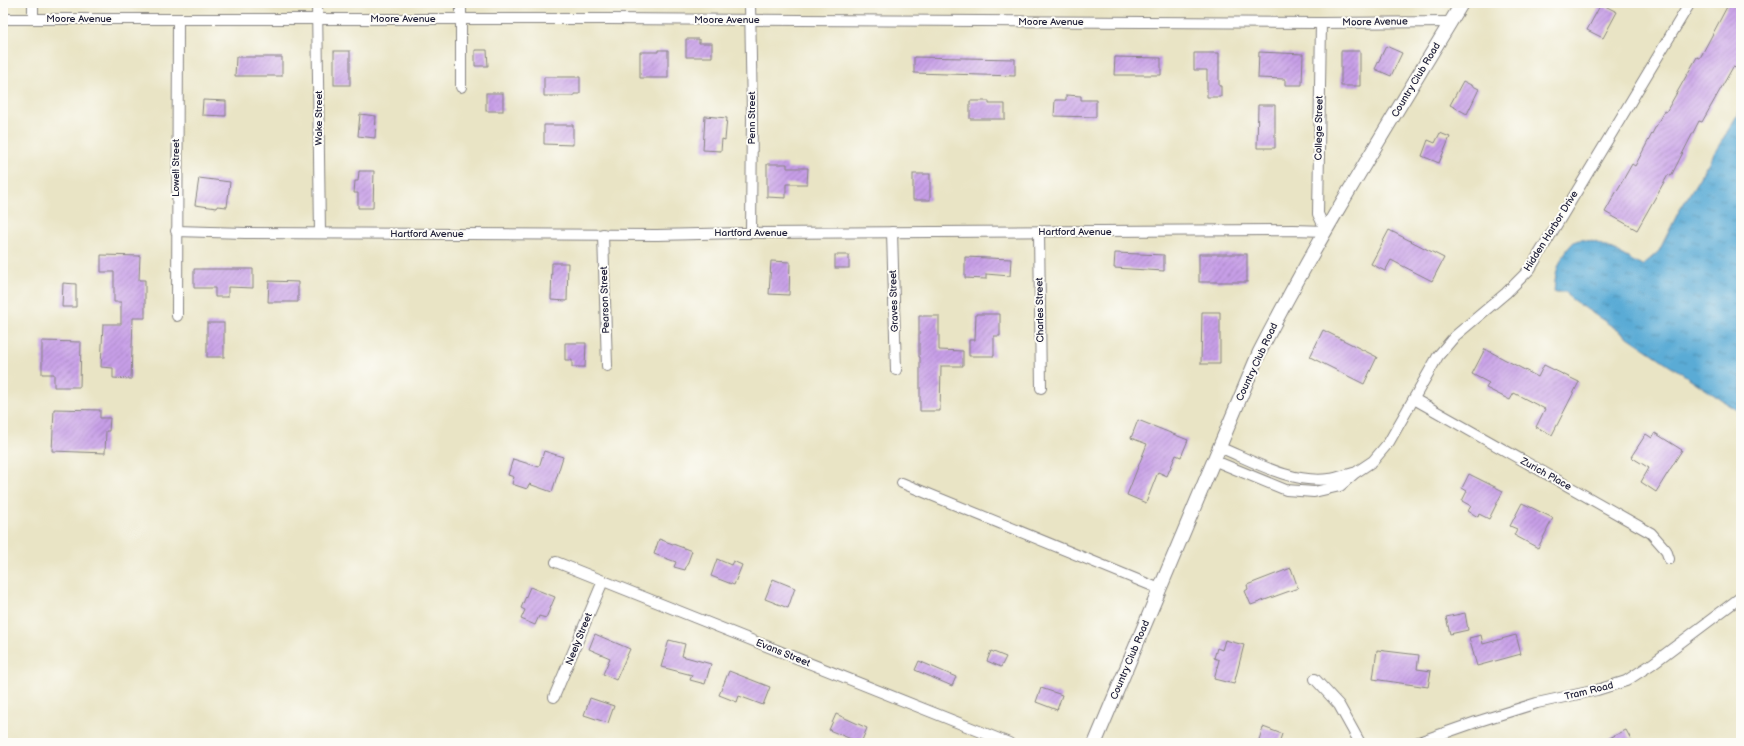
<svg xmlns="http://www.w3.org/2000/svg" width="1744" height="746" viewBox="0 0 1744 746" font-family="'Balsamiq Sans',sans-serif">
	<defs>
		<pattern id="water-ripples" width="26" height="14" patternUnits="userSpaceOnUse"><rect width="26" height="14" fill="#5aabd5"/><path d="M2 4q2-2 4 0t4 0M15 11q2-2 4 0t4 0" fill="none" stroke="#4a8bae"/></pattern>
		<pattern id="building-hatch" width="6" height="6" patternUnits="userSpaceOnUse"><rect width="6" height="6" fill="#c79fe7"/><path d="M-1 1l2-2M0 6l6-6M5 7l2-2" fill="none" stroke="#a181bc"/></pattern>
	</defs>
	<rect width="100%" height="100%" fill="#fdfcf7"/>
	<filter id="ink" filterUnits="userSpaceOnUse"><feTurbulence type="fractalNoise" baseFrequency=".025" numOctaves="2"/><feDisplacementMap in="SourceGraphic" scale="8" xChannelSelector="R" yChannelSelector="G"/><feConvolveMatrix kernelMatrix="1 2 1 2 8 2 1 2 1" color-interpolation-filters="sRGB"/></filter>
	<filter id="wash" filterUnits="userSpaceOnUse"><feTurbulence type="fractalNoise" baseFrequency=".012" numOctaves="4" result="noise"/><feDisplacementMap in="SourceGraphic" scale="16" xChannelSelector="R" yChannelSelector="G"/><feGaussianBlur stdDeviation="0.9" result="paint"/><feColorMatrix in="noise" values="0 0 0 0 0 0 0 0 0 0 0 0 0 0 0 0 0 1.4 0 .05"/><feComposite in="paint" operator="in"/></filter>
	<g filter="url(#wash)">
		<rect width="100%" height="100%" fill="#e9e4c5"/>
		<path fill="url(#water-ripples)" stroke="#3e6688" d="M1741,109V308L1737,314L1739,334L1741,335V413L1570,298L1566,292H1554C1555,283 1555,273 1559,265C1561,258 1569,246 1574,242C1589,232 1628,259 1642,266L1659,251L1678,213Z"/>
		<g id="blocks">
			<g fill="url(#building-hatch)">
				<path d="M1729,3L1741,9V58L1736,68L1733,67L1702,122L1699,121L1671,176L1668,175L1637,230L1605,212L1632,164L1635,166L1664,111L1666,112L1697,57L1700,58Z"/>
				<path d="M1601,4L1617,12L1603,38L1587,30Z"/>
				<path d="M686,39H699V43H712V57H686Z"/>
				<path d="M1386,46L1402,53L1391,76L1375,69Z"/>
				<path d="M475,50H487L488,66H475Z"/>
				<path d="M658,50H668V78H640V52H658Z"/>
				<rect x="334" y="51" width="16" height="34"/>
				<rect x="1341" y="51" width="19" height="35"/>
				<path d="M1259,52L1303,54L1302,85H1285V79L1258,78Z"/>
				<path d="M1194,53H1219V86H1221V97H1207V70H1194Z"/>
				<path d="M236,57H282V76H235Z"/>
				<path d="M914,57L1015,59V76L914,73Z"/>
				<path d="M1115,57L1161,58V75H1114Z"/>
				<path d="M544,77H580V94H574V96H544Z"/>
				<path d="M1463,81L1479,89L1467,114L1450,105Z"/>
				<rect x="486" y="93" width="17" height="18"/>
				<path d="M1066,95L1081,96V100H1096V117L1054,116L1055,100H1066Z"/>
				<path d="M203,100L226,101V116L202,115Z"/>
				<path d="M970,101H989V104H1005V119H970Z"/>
				<path d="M1258,105H1275V148H1257Z"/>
				<path d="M360,114L376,116L375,138L358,136Z"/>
				<path d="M705,116L727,118L725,140L722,139L721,151L703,150Z"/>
				<path d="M544,125H573V145L544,144Z"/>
				<path d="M1440,133L1450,137L1439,163L1422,156L1428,140L1435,143Z"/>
				<path d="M767,164H787V168H808L807,184H786V198L767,197Z"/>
				<path d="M359,171H374L373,208H358V193H354L355,181H358Z"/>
				<rect x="913" y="174" width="17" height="26"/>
				<path d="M199,178L230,182L227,207L217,206V208L195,205Z"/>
				<path d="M1389,230L1444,258L1432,281L1391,260L1385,271L1371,264Z"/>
				<path d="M1115,253L1164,255V271L1114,268Z"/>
				<rect x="1199" y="254" width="48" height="28"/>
				<path d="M101,255L140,256L139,280H145V318H133L131,379L113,378V368L101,367L103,324H121V302H114V272H101Z"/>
				<rect x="835" y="255" width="14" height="13"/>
				<path d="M965,257L1011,259L1010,276L986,274V279L965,278Z"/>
				<path d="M771,261L790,262L789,295L769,294Z"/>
				<path d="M552,263H568L567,301L551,300Z"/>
				<path d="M194,269H253V288L228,287V297H215V288H194Z"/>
				<path d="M269,281L298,282V302H268Z"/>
				<path d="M63,283L76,284V307H62Z"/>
				<path d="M1202,312H1220V364H1201Z"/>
				<path d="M976,314H1000V336H994V356H969V340H975Z"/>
				<path d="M919,316H939V350L963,351V366H941L940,411H920V357H919Z"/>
				<rect x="207" y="323" width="17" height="34"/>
				<path d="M1323,330L1377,357L1364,384L1310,357Z"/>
				<path d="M42,341L81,342L80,387H54V374H42Z"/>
				<path d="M565,343H586L585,367H572V360H565Z"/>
				<path d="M1485,349L1538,377L1544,365L1579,382L1552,435L1536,427L1545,409L1514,393L1510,400L1486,388L1489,383L1472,374Z"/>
				<path d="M54,409L100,410V418H110L109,431H106L105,453L52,451Z"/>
				<path d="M1138,420L1188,440L1181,457L1176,455L1167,476L1158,472L1146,503L1127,495L1147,444L1131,438Z"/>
				<path d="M1655,433L1682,450L1656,492L1641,482L1649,468L1631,457L1646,434L1652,438Z"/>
				<path d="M544,451L563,457L552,492L529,484L527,489L512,484L514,477L508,475L513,459L539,467Z"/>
				<path d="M1469,474L1503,491L1489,519L1479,514L1478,517L1468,511L1471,506L1462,501L1467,491L1462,488Z"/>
				<path d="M1522,503L1553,518L1538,548L1514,535L1517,529L1510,526Z"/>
				<path d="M659,539L692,551L685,570L674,567L676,562L654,554Z"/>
				<path d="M717,559L731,565L733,561L742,565L734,585L711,576Z"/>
				<path d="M1291,568L1298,588L1251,605L1245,591L1248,589L1247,585Z"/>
				<path d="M773,579L795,588L788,608L765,599Z"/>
				<path d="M530,587L555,597L546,618L539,616L535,625L521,619L525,610L521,608Z"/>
				<path d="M1465,613L1468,630L1450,634L1446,617Z"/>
				<path d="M595,634L630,649L616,680L603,674L610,658L589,649Z"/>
				<path d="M1481,635L1483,644L1516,635L1521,654L1477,666L1469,638Z"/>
				<path d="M669,640L685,644L682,656L711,664L705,684L690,680L692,675L661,667Z"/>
				<path d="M1225,640L1244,645L1234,684L1214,679L1219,660L1214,658L1217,648L1222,650Z"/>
				<path d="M1377,650L1419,655L1417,669L1431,671L1428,687L1373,679Z"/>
				<path d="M991,651L1006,657L1001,667L987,661Z"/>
				<path d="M919,661L956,677L952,686L915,670Z"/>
				<path d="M729,671L770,687L763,705L739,696L737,702L719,695Z"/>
				<path d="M1041,688L1062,695L1057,710L1036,702Z"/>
				<path d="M590,698L614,706L608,723L584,715Z"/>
				<path d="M836,714L867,728L861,743L829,730Z"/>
				<path d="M1263,727L1282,734L1279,743H1258Z"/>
				<path d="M1626,730L1633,743H1599Z"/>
			</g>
		</g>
	</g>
	<g filter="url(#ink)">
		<use href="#blocks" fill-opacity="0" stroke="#868380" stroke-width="1"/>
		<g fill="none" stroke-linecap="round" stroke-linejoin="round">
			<defs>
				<g id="minor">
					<path d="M317,3L320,233"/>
					<path d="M750,3L752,115L751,233"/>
					<path d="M3,19H608L1321,23L1451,22"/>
					<path d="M33,19V3"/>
					<path d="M461,87V3"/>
					<path d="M176,231L245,233L657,235L742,233L1293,230L1326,231L1318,214L1321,23"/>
					<path d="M892,232L896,370"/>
					<path d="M1039,232L1041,388"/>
					<path d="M603,234L607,366"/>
					<path d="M177,316L178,20"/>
					<path d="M1414,399L1651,533L1666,550L1669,559"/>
					<path d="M1219,447C1253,461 1291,484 1329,479C1337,478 1345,475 1353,473"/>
					<path d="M1213,460L1286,490L1314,492L1340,486L1355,473L1373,461L1389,442L1438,356L1455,336L1506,293L1530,269L1690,3"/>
					<path d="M902,483L1160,589"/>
					<path d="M556,562L1009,743"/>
					<path d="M1315,679L1339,705L1360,743"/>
					<path d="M554,697L603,581"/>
					<path d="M1416,743L1476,722L1537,703L1597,690L1626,681L1652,664L1741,597"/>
				</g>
				<path id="tertiary" d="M1095,743L1259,353C1320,233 1393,118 1462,3"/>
			</defs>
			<use href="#minor" stroke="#868380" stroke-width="12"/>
			<use href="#tertiary" stroke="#868380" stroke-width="15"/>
			<use href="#minor" stroke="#fff" stroke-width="10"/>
			<use href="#tertiary" stroke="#fff" stroke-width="13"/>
		</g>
	</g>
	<g text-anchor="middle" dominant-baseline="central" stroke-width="4" stroke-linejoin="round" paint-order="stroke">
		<g font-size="10" fill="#22223b" stroke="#fdfcf7">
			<text x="79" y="19">Moore Avenue</text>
			<text x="403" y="19">Moore Avenue</text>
			<text x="727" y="20">Moore Avenue</text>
			<text x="1051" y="22">Moore Avenue</text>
			<text transform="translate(1375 22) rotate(-1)">Moore Avenue</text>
			<text transform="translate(1416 80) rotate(-59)">Country Club Road</text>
			<text transform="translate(319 118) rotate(-90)">Wake Street</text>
			<text transform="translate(752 118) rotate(-90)">Penn Street</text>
			<text transform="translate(1319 128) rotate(-89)">College Street</text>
			<text transform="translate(176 168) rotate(-90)">Lowell Street</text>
			<text transform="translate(1551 231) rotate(-58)">Hidden Harbor Drive</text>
			<text x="1075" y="232">Hartford Avenue</text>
			<text x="751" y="233">Hartford Avenue</text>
			<text x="427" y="234">Hartford Avenue</text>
			<text transform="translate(605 300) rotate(-92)">Pearson Street</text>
			<text transform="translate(894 301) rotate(-92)">Graves Street</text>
			<text transform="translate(1040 310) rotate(-91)">Charles Street</text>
			<text transform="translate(1257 362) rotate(-65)">Country Club Road</text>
			<text transform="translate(1546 474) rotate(29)">Zurich Place</text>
			<text transform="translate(579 639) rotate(-68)">Neely Street</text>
			<text transform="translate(783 653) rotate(22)">Evans Street</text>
			<text transform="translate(1130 660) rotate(-67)">Country Club Road</text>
			<text transform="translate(1589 691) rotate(-14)">Tram Road</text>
		</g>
	</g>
	<rect width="1744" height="746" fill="none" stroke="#fdfcf7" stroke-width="16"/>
</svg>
